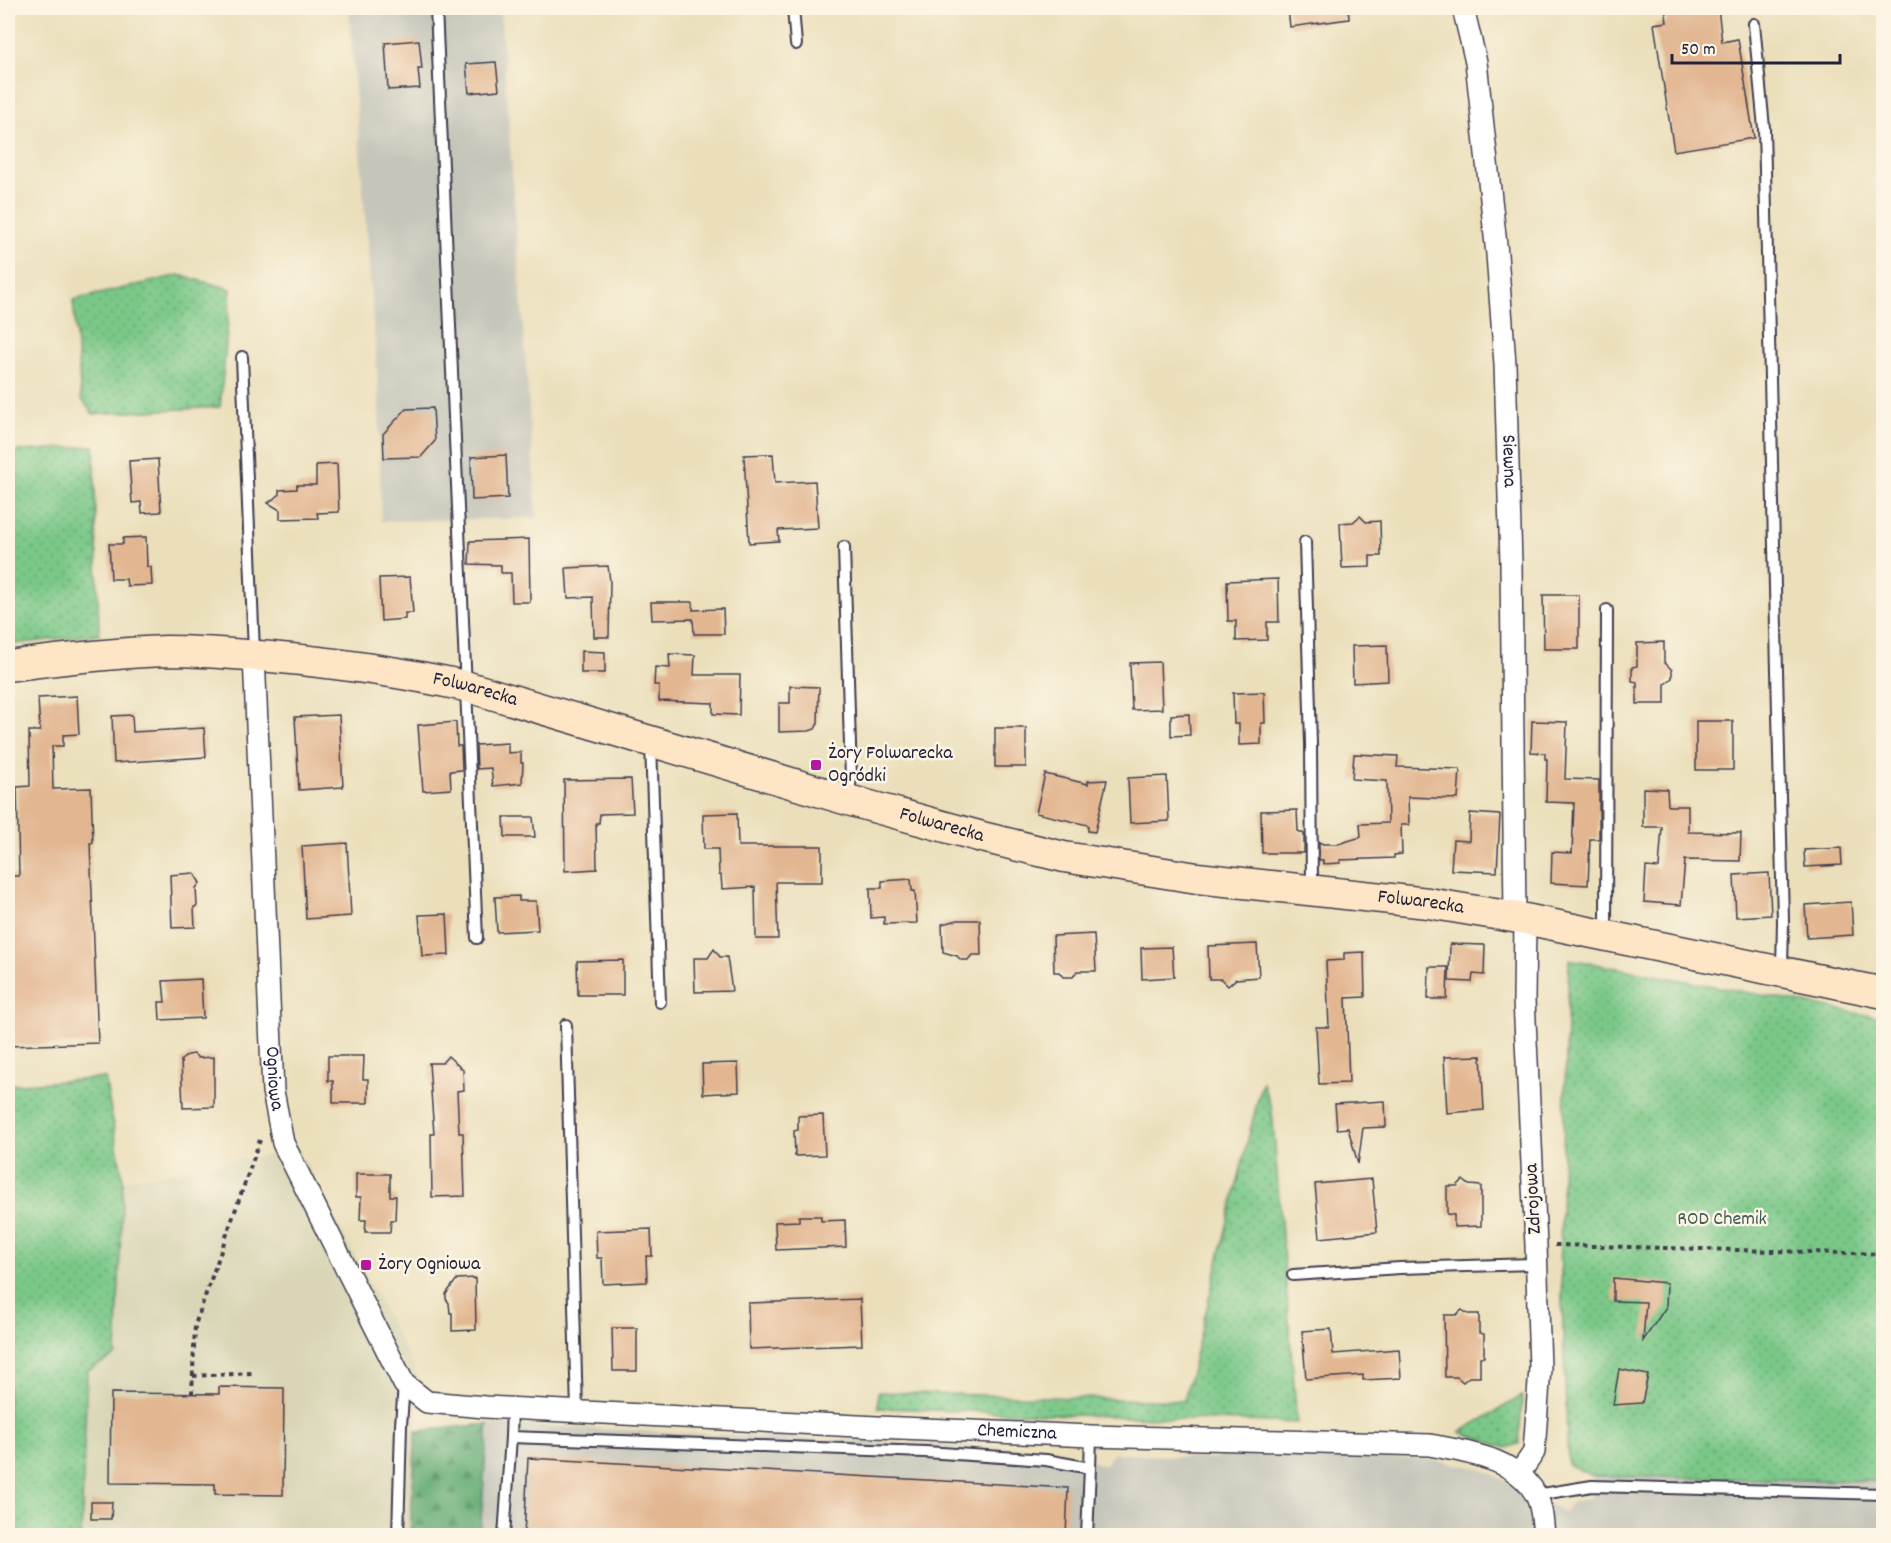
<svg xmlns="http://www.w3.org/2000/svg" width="1891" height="1543" viewBox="0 0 1891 1543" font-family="Dekko,sans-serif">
	<defs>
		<pattern id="grass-dots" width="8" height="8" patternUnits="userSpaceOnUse" patternTransform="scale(1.5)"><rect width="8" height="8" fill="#7ac888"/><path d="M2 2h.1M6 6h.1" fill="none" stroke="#64a270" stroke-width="1.8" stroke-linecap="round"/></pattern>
		<pattern id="forest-firs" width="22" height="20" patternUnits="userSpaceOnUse" patternTransform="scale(1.5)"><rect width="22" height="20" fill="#63ac74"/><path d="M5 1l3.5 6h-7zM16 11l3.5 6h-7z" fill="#518c60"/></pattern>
	</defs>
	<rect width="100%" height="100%" fill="#fcf5e5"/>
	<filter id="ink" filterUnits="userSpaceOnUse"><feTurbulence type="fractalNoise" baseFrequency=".0167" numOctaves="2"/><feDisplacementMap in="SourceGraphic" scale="12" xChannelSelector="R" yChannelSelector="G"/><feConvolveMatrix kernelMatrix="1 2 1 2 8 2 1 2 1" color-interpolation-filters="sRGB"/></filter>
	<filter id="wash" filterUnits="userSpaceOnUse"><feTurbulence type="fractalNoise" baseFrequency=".008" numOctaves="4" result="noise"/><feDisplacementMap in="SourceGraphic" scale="24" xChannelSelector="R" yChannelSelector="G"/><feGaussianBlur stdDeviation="1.35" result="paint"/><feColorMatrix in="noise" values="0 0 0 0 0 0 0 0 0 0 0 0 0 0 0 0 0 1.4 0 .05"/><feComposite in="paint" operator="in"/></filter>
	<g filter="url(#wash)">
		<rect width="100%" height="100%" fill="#ebdfbb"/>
		<path fill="#d9d5b6" d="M293,1151L305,1161L419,1377L410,1535L81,1536L87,1370L116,1354L123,1180Z"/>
		<g fill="#c5c5b9">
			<path d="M349,8H500L537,518L381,521L379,397Z"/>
			<path d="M488,1424L1060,1450L1104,1466L1114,1453L1218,1459V1454L1423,1459L1480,1468L1565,1512L1571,1503L1592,1497V1476L1884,1481L1883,1536H480Z"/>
		</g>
		<g fill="url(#grass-dots)" stroke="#4e7562" stroke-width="1.5">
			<path d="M179,275L231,289L220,407L93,414L81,398L73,300Z"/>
			<path d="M94,446L99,634L8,645V452Z"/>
			<path d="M1569,959L1883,1018V1481L1592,1476L1568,1464L1560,1245Z"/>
			<path d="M105,1078L123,1180L116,1355L87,1371L81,1535H8V1085Z"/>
			<path d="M1262,1082L1272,1110L1297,1423L878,1408V1392L1184,1401Z"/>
			<path d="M1522,1396L1519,1444L1506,1448L1460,1432Z"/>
		</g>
		<path fill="url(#forest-firs)" stroke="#426758" stroke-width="1.5" d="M488,1424L480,1535H410L416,1431Z"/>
		<g id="blocks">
			<g fill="#e2b691">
				<path d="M1288,8H1348L1349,19L1290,27Z"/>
				<path d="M1665,8H1718L1722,42L1738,39L1754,138L1674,151L1654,24L1667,22Z"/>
				<path d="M419,40L422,69H418L420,88L388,90L385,43Z"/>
				<path d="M496,62L499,90L469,93L466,64Z"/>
				<path d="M433,408L435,441L421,457L384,458L383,434L406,409Z"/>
				<path d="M773,454L775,483L815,481L818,528L778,530L779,541L749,543L744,455Z"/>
				<path d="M506,455L508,498L472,500L471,457Z"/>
				<path d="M158,459L161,512L142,513L141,502L132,503L129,461Z"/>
				<path d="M337,464L339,512L317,513L318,518L280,519V510L268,503L279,495V490L297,489V485H316V465Z"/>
				<path d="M1360,516L1366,522L1380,521L1381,556H1370V567L1342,568L1340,523L1353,522Z"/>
				<path d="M146,537L147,567H151L152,585L127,586L126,579H111L109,544H123V538Z"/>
				<path d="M529,539L530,602H512L511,573H501V565L469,564L470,541Z"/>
				<path d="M608,566L610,581L609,637H594L593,597L568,598L566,568Z"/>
				<path d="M410,577L413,613H405V619L381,621L379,578Z"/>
				<path d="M1278,579L1279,622H1267V640L1236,641V621H1228L1227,581Z"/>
				<path d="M1543,595H1579V649H1544Z"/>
				<path d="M651,602H693V610L723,609L724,634H694L693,619L652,620Z"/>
				<path d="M1664,642V662L1672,670V678L1665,684V704H1637V682L1632,681V667L1637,666V643Z"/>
				<path d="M1387,645L1388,681L1353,683L1352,646Z"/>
				<path d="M581,651L605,652V673H581Z"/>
				<path d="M669,654L695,655L694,675H740L739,715L713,714V703L659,701V685H654L655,667L670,668Z"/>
				<path d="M1160,662L1162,709L1132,710L1130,663Z"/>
				<path d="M790,686L819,687L818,723L815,729L809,731L779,732V703H790Z"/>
				<path d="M1264,692L1265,723H1261V744L1239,745V724H1234L1233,693Z"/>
				<path d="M77,696L79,734L63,735V746H52L53,789L91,788L93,843H90L98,1043L8,1046V988H13L9,876H19L17,787L30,786L29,731H40L38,698Z"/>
				<path d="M1189,714L1190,735L1171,736V715Z"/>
				<path d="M132,715L133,732L204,728L206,757L114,763L112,716Z"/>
				<path d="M339,715L343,787L299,790L295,717Z"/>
				<path d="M1532,721L1567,722L1565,779L1599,780V839H1590L1588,885L1551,883L1552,852L1572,853L1574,803L1546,802L1547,759H1545V753L1531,752Z"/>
				<rect x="1696" y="721" width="37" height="49"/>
				<path d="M456,722L457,746H461L462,770L450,771L451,789L423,791L418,725Z"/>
				<rect x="995" y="728" width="31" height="39"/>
				<path d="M508,743V753L521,752V763H523L522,783L493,786L491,768L477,769L476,745Z"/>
				<path d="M1354,754L1398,756L1397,767L1460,769L1458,799L1408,797L1409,825H1401L1402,854L1394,855V858L1340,860V863L1323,864V860H1319V842L1323,844H1338L1361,837L1360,824L1388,823L1387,781L1352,779Z"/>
				<path d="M1045,774L1088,784V781L1107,780L1095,832L1088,831V825L1036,813Z"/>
				<path d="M1167,776L1169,821L1130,823L1128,778Z"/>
				<path d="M631,779L633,813L600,814L599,823H596L597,869L565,871L564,780Z"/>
				<path d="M1643,788L1667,789L1668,806H1688V832L1741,833L1740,861L1685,860L1681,905L1644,902L1646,867L1659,868L1662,827H1643Z"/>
				<path d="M1297,810L1298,831L1304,834V853H1262L1261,811Z"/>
				<path d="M737,813L738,846H822V882H776L778,939H756L755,887L722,889L721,875H719L718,849H704L703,814Z"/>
				<path d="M1470,813L1500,815L1497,872L1451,870L1453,840L1469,841Z"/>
				<path d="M504,817H533L535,837H505Z"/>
				<path d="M347,843L351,916L306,919L302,846Z"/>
				<path d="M1841,848L1842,865L1805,867L1804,850Z"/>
				<path d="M194,873L200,883L196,888L197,906L194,907L195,927L172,928L170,875Z"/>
				<path d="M1769,873L1771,915L1736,917L1734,875Z"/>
				<path d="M911,879L912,891H915L917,923L884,924V917L871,918L870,888H882V881Z"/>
				<path d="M519,896V901H536L538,930L497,932L495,897Z"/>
				<path d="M1851,902L1853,935L1807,938L1805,905Z"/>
				<path d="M447,914L449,955L422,956L419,915Z"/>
				<path d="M958,920H980L981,955H972L968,960H961L957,956L943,952L942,924Z"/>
				<path d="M1094,934L1096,971H1077L1073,977H1063L1059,972H1054L1053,936Z"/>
				<path d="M1257,944L1259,977L1236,979L1228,986L1221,979H1209L1208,946Z"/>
				<path d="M1450,944L1485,945L1484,975L1473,974L1472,982L1449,981Z"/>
				<path d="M1172,947L1174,977L1142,979L1141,948Z"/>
				<path d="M714,949L720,957H727L732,991L695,992L694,958H708Z"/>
				<path d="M1364,952L1365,997L1346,998L1349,1083L1319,1084L1316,1027H1329L1326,961L1344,960V953Z"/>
				<path d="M623,960V995H578L577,961Z"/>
				<path d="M1429,967H1448L1447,999H1428Z"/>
				<path d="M201,979L203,1018L160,1020L159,1002H165L163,981Z"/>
				<path d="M194,1054L198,1058L214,1057V1107L183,1108L181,1060L188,1055Z"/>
				<path d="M328,1056H364L363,1079H368V1103H333V1081H328Z"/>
				<path d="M448,1056L463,1070L464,1090L457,1091L459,1133H463L465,1196L432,1197L431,1134H434L429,1063H442Z"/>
				<path d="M1481,1056L1484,1110L1447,1113L1444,1057Z"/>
				<path d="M738,1063L739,1092L703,1094L702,1064Z"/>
				<path d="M1385,1101L1386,1127L1363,1128L1358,1164L1348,1128L1337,1129L1335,1104Z"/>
				<path d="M823,1115L825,1155L795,1156L794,1131L798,1130V1116Z"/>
				<path d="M356,1174H390V1196H396L395,1220H391L390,1232H365L366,1220H360L361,1197H356Z"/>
				<path d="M1372,1179L1377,1232L1320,1238L1315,1184Z"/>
				<path d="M1463,1180L1469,1185L1481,1186V1226L1454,1227V1215L1447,1214V1186H1457Z"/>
				<path d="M799,1216H821V1221L845,1220L846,1247L776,1250L775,1222L799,1221Z"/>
				<path d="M651,1229L652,1256H646L647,1282L603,1284L602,1258H597L596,1231Z"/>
				<path d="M475,1278L476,1330L452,1331V1313H450L449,1303L446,1299V1294L457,1279Z"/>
				<path d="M1613,1278L1667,1283L1666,1307L1643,1341L1646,1302L1613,1301Z"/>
				<path d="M860,1299L862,1345L749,1349L748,1303Z"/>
				<path d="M1462,1310L1468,1314H1479V1333L1484,1334V1357H1480V1377H1469L1463,1382L1457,1377H1445L1444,1315H1456Z"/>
				<path d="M612,1328H637V1371H613Z"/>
				<path d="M1331,1329L1333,1354L1399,1349L1401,1378L1363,1380V1375L1306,1379L1302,1331Z"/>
				<path d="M1619,1369L1648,1375L1642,1403L1613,1405Z"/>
				<path d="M219,1387L284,1388L283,1495L215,1494V1484L110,1483L111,1393L219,1394Z"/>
				<path d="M528,1458L1068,1488L1066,1536H524Z"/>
				<path d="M91,1502H112L111,1519H91Z"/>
			</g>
		</g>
	</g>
	<g filter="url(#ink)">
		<use href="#blocks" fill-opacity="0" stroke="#403e4e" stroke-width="1.5"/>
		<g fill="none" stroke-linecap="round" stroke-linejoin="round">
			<defs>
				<g id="lane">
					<path d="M436,8L477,938"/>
					<path d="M793,8L796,44"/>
					<path d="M1754,24L1764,128L1783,921L1782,969"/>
					<path d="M242,357L254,652"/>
					<path d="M1305,542L1311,744L1312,887"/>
					<path d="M844,547L851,778L848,797"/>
					<path d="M651,744L660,1002"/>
					<path d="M1606,935L1607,610"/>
					<path d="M566,1025L577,1411"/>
					<path d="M1293,1275L1400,1268L1537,1264"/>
					<path d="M511,1437L512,1408"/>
					<path d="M1090,1468L1091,1436"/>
					<path d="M1536,1495L1592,1486L1884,1494"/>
					<path d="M398,1536L401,1425L404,1384"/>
					<path d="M504,1536L511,1437L925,1452L1046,1460L1090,1468L1087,1536"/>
				</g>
				<g id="street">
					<path id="s1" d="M1463,8L1476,62L1497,254L1505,364L1511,563L1515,917"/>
					<path id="s2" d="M254,656L273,1091L283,1143L404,1384L427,1402L485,1407L877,1427L1091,1436L1430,1445C1465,1452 1517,1458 1536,1495C1542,1506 1543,1523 1544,1536"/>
					<path d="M1519,1474L1534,1452L1540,1368L1536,1245L1524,1000L1525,919"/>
				</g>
				<g id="secondary">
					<path id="s3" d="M8,666C60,659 113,653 166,651C201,651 236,654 271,657C336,663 401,672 465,686L848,800L982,837L1064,857L1197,878L1428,903L1525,919L1884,993"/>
				</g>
			</defs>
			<use href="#lane" stroke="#403e4e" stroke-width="14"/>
			<use href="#street" stroke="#403e4e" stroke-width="24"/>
			<use href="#secondary" stroke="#403e4e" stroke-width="33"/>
			<g stroke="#403e4e" stroke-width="4" stroke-dasharray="4.5 4.5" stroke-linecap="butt">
				<path d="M1555,1245L1884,1254"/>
				<path d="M193,1376L252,1373"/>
				<path d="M192,1394L195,1325L260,1140"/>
			</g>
			<use href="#lane" stroke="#fff" stroke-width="10"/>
			<use href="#street" stroke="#fff" stroke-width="21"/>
			<use href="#secondary" stroke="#fde5c5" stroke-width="30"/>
		</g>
	</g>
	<g fill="#b5179e" stroke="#fcf5e5" stroke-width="2">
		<rect x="810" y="759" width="12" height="12" rx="3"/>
		<rect x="360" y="1259" width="12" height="12" rx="3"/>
	</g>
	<g text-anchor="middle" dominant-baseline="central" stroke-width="5" stroke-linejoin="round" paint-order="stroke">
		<g font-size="20" fill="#22223b" stroke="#fcf5e5">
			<text stroke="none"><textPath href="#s1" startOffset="456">Siewna</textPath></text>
			<text stroke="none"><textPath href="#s3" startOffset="471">Folwarecka</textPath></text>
			<text stroke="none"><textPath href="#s3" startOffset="957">Folwarecka</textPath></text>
			<text stroke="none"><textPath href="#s3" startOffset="1443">Folwarecka</textPath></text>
			<text stroke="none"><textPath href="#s2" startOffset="423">Ogniowa</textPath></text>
			<text transform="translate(1534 1199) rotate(-93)">Zdrojowa</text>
			<text stroke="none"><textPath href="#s2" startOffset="1378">Chemiczna</textPath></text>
		</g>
		<g font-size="20" fill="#22223b" stroke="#fcf5e5" text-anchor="start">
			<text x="828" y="754">Żory Folwarecka<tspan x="828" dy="23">Ogródki</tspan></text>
			<text x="378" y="1265">Żory Ogniowa</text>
		</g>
		<g font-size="20" fill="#415c56" stroke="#fcf5e5">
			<text x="1722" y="1220">ROD Chemik</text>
		</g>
	</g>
	<rect width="1891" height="1543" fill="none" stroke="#fcf5e5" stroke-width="30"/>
	<path d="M1672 54v9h168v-9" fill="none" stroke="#22223b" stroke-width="3"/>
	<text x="1681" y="54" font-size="18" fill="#22223b" stroke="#fcf5e5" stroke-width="4.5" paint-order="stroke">50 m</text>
</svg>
